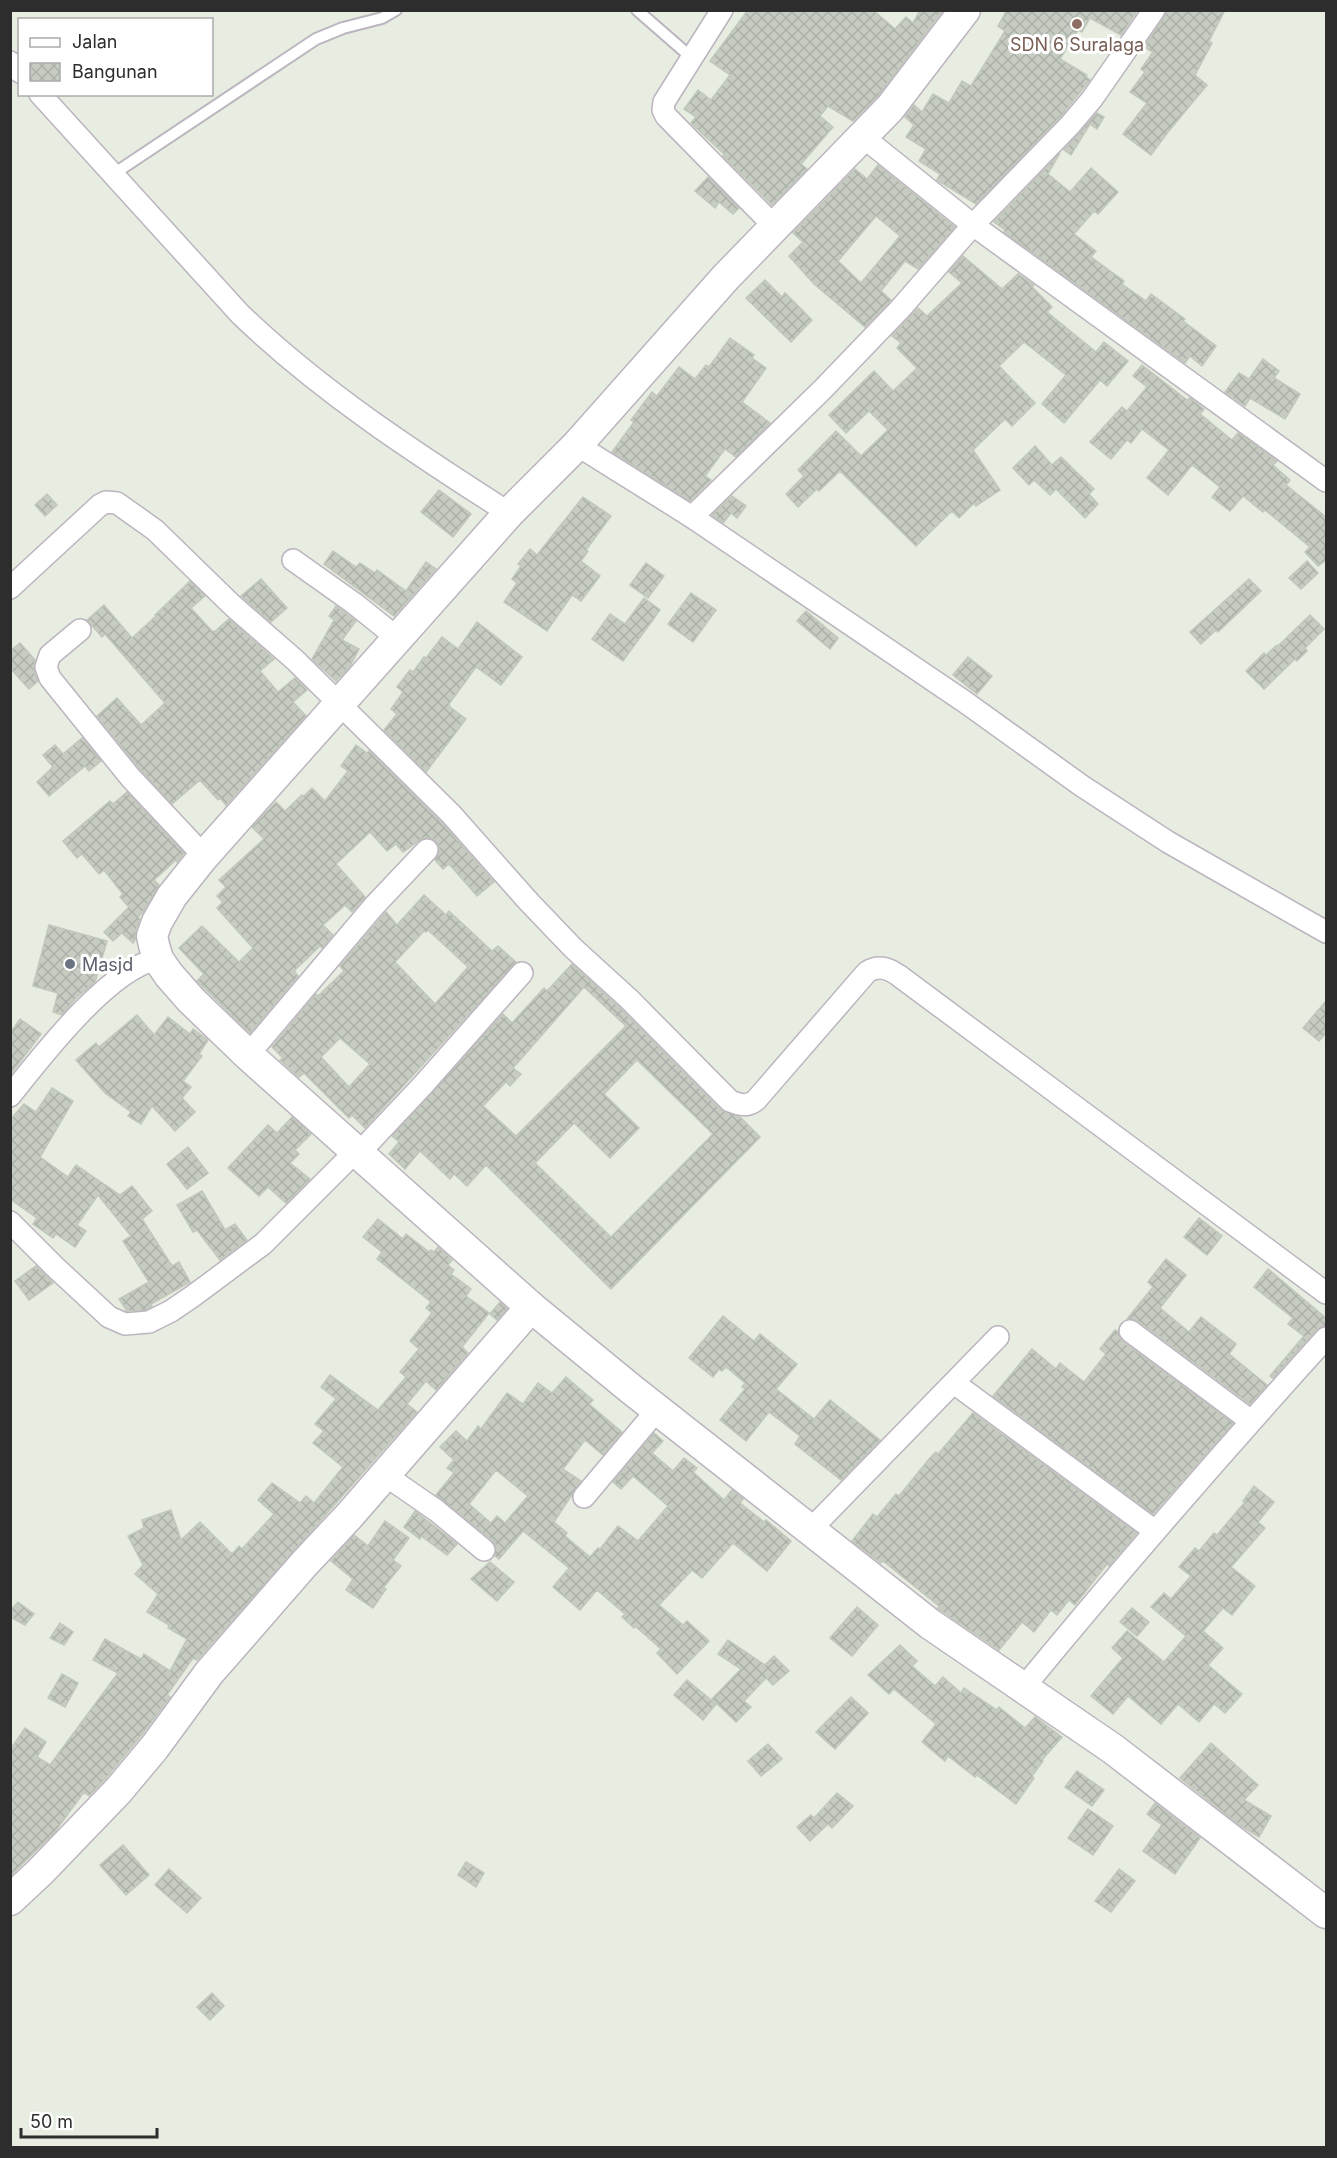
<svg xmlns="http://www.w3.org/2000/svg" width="1337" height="2158" viewBox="0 0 1337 2158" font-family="Inter,sans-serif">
	<defs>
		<pattern id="building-cross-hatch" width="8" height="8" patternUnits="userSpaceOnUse" patternTransform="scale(1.5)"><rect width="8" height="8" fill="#c7ccc3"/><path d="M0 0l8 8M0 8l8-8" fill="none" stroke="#abb0a8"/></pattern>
	</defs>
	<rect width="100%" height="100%" fill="#e7ede1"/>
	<g fill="url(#building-cross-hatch)" stroke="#c1c8bb" stroke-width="1.5" fill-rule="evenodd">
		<path d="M748,10H873L895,29L906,17L913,23L920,10H943L877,97L853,121L828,106L820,116L833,127L801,164L807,169L772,205L723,156L724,154L691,123L696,117L684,109L698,90L711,100L730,75L710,61Z"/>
		<path d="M1007,10H1138L1121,35L1090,18L1082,32L1078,30L1060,59L1087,75L1086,77L1090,80L1061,116L976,204L937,180L940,174L919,161L926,149L906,137L914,125L905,117L914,105L922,112L933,94L949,103L962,81L971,86L1005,31L998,26Z"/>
		<path d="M1167,10H1225L1209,41L1212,43L1195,75L1207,85L1168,132L1151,155L1123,134L1147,103L1130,92L1145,72L1141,69L1153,52L1144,47L1164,17Z"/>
		<path d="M1097,113L1104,117L1097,129L1090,124L1071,155L1064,150Z"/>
		<path d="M1060,153L1048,174L1070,192L1091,168L1118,192L1098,214L1094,211L1074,234L1096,251L1091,257L1124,281L1122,284L1146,301L1151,294L1185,319L1183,321L1216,346L1202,366L1190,356L1185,363L1004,232L1005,230L994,222Z"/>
		<path d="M878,165L955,227L918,269L905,261L881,291L891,300L865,327L814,284L789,256L803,242L793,233L855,169L867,179ZM876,216L900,236L861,283L838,261Z"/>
		<path d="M708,177L739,208L733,214L719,202L715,208L695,191Z"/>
		<path d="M963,256L1002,289L1018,274L1034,285L1032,287L1052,307L1047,312L1096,352L1104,342L1128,361L1107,386L1100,380L1064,423L1042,404L1066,375L1024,342L999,366L1035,403L1012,426L1005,419L973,450L1000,490L976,506L974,503L959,518L952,511L916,546L840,471L819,491L817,489L798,507L786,494L804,476L798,470L836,431L861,456L888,430L869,411L846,433L829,415L874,371L893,391L917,368L897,348L901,343L892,336L918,308L927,316L962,283L949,272Z"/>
		<path d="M765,280L782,297L785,293L812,320L791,342L746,298Z"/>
		<path d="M730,338L754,355L752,358L766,368L742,402L770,423L736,457L725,449L705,476L711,480L690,501L612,452L634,422L631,420L652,392L657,396L679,367L695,379L706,365L709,367Z"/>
		<path d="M1263,359L1279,371L1274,378L1300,394L1285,419L1250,398L1245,406L1225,392L1239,373L1249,379Z"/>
		<path d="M1142,365L1187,400L1190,398L1204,409L1200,414L1232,440L1238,433L1277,461L1273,465L1290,480L1286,485L1326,517V560L1318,566L1305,552L1310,547L1265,510L1263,512L1243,496L1230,511L1212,497L1220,487L1192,465L1168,495L1147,478L1169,450L1142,429L1131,443L1127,440L1111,459L1090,442L1122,407L1127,411L1147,387L1133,376Z"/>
		<path d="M1035,446L1052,465L1061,457L1094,489L1089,494L1098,504L1085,518L1056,489L1050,495L1034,480L1029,485L1013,468Z"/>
		<path d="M439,490L471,514L453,537L421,512Z"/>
		<path d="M47,494L57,505L45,516L35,505Z"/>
		<path d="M732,496L746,506L737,518L731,513L723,523L712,515Z"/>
		<path d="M583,497L611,516L586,550L588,551L581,561L600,576L581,601L572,595L547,631L504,602L517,583L512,579L521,566L518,564L530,549L537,555Z"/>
		<path d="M333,551L356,567L360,563L375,573L377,570L406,591L426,562L436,569L394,616L324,564Z"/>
		<path d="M1307,561L1318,573L1301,589L1289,578Z"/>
		<path d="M646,563L664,576L648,598L630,585Z"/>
		<path d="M261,579L287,608L271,622L241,596Z"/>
		<path d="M1249,579L1261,591L1218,632L1216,630L1201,644L1190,632Z"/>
		<path d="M190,581L205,596L191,608L211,630L214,632L229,619L274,659L260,671L278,692L295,678L307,690L293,702L306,716L226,805L220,798L218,800L200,780L172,804L140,769L97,716L117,698L141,725L165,703L105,634L102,637L87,620L104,605L132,638L156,616L155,615Z"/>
		<path d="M691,593L716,610L693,642L668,624Z"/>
		<path d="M644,598L660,610L623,661L592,639L610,614L625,624Z"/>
		<path d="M336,606L356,621L342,640L359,649L350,666L336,681L312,659L334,620L329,616Z"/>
		<path d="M806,611L838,638L830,649L797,621Z"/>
		<path d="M1310,615L1324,629L1305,648L1307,651L1297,661L1295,659L1264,689L1246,671L1264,653L1266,655L1277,645L1278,646Z"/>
		<path d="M477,622L522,657L501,685L476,667L449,704L450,707L466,719L426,772L384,730L397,714L391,709L403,692L397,687L410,670L413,672L424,657L426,658L442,637L458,649Z"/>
		<path d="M20,643L35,660L34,671L38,681L29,689L10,668V651Z"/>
		<path d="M968,657L992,676L977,694L953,675Z"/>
		<path d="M82,738L101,761L89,771L85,766L49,796L37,782L53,767L43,755L55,745L63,754Z"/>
		<path d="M356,745L367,753L369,751L442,823L494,882L477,896L449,864L443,869L435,860L439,852V846L435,840L429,838H423L403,852L396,844L387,851L370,832L336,864L365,897L352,912L345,905L323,925L333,935L322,948L320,946L294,971L298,976L250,1033L197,981L204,974L179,948L202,926L239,962L253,948L217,908L223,902L217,896L226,887L219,880L264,839L252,827L276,802L285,811L302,795L304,796L312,788L325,801L348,771L341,766Z"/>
		<path d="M127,792L184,853L177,862L176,860L154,880L159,885L143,912L138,917L140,919L136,930L135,940L133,943L122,933L113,941L104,932L129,907L120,897L123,894L104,870L99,874L82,854L77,858L63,841L110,801L113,804Z"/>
		<path d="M424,895L446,915L449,911L492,951L498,946L516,962L365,1128L352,1115L349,1118L304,1073L299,1077L280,1060L283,1058L272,1047L316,994L318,996L344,971L340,966L386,912L397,925ZM428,930L468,967L435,1004L395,962L424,931L426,932ZM340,1038L370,1064L349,1087L321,1057Z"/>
		<path d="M49,925L107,941L95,982L76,998L62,1015L53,1012L58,993L33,986Z"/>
		<path d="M572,964L620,1008L721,1110L740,1117L760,1137L611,1289L486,1165L467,1186L454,1174L450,1179L420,1151L405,1169L389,1154L399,1142L392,1136L503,1014L512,1023L544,988L547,991ZM584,987L626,1026L516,1136L483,1106L506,1082L510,1086L521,1074L513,1068ZM637,1060L713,1134L611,1237L535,1163L574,1123L610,1158L639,1128L604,1094Z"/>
		<path d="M1326,1001V1033L1319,1041L1303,1028Z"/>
		<path d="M137,1015L154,1035L168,1017L190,1034L193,1029L208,1040L199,1054L202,1056L183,1081L191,1087L182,1098L195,1112L175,1131L152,1106L141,1124L128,1116L131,1112L105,1093L76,1060L96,1043L99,1047Z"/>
		<path d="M20,1019L41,1034L10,1075V1033Z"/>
		<path d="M52,1088L73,1101L40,1157L68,1177L76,1165L120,1195L132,1186L152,1211L142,1219L172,1266L179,1262L190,1282L151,1304L152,1306L146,1310L127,1311L119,1299L149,1282L123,1241L131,1236L98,1195L77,1225L86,1231L75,1247L56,1234L53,1238L33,1224L37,1218L10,1199V1120L24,1104L36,1112Z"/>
		<path d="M292,1117L311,1134L295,1150L299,1154L290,1163L310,1179L286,1203L268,1187L259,1196L228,1168L268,1125L277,1133Z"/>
		<path d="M188,1147L208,1173L187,1189L167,1164Z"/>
		<path d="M202,1191L225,1230L235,1224L247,1240L220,1260L197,1230L193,1232L177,1205Z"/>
		<path d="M1199,1218L1222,1236L1207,1255L1184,1237Z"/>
		<path d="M378,1219L403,1239L406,1234L429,1252L431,1250L434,1252L438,1247L452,1260L448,1265L454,1270L451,1274L471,1289L466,1296L489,1313L462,1347L468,1353L436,1390L426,1381L407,1404L417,1412L415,1414L197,1660L193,1658L167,1695L170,1697L140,1737L105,1779L89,1796L84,1792L54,1833L10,1876V1750L25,1728L46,1742L37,1757L50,1765L118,1673L93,1660L105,1639L141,1659L144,1654L170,1671L187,1639L168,1628L169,1625L147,1612L158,1594L135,1574L143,1565L128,1536L144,1528L142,1520L171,1510L181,1540L200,1522L232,1554L239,1546L242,1549L274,1514L258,1500L272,1483L300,1503L306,1496L314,1503L343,1467L313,1443L324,1431L315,1424L336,1399L321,1387L330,1375L378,1410L406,1377L400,1372L419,1349L410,1341L432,1313L426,1308L431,1302L377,1259L382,1252L363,1237Z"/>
		<path d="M1166,1259L1186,1275L1160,1308L1189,1332L1201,1317L1236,1344L1229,1354L1267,1385L1250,1404L1138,1321L1127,1319L1153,1287L1148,1282Z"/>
		<path d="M36,1266L53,1283L29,1300L15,1281Z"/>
		<path d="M1268,1269L1326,1318V1326L1317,1329L1273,1378L1270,1376L1304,1336L1288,1324L1293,1318L1254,1287Z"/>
		<path d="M500,1302L507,1309L497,1320L490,1314Z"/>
		<path d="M723,1316L754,1341L760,1334L797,1364L776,1389L814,1419L830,1400L880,1440L841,1480L795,1444L800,1436L769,1412L746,1441L720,1420L745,1389L742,1387L745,1383L726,1367L722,1371L719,1369L713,1377L689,1358Z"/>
		<path d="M1115,1330L1117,1331L1122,1341L1233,1423L1153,1514L993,1396L1032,1349L1056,1369L1060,1363L1084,1382L1106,1354L1100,1349Z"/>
		<path d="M566,1377L593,1400L589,1404L622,1432L603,1455L585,1440L563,1469L581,1481L554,1522L567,1533L565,1536L590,1557L598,1548L600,1549L618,1526L638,1541L668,1506L633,1476L621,1489L613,1482L654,1433L663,1441L652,1453L673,1471L684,1458L697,1468L693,1472L724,1500L732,1490L743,1499L740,1503L764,1522L766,1520L791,1541L767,1571L733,1543L702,1578L692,1570L659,1605L683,1625L687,1621L709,1641L677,1674L657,1653L661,1649L635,1626L634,1628L622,1617L625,1614L597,1590L580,1610L553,1587L569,1568L523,1531L499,1559L495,1556L496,1546L492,1540L436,1495L454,1473L447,1468L454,1460L440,1447L456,1431L467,1441L478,1426L481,1429L507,1393L523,1404L538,1383L552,1393ZM496,1470L528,1496L505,1523L497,1516L491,1523L469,1504Z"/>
		<path d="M973,1413L1137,1533L1109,1566L1107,1564L1075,1605L1069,1600L1057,1615L1051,1610L1034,1632L1022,1622L999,1650L940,1610L938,1608L939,1606L883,1561L881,1563L852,1541L873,1514L877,1517L896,1494L899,1496L929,1459L936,1452L938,1454Z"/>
		<path d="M1254,1486L1274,1502L1258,1522L1265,1528L1231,1567L1255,1586L1232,1615L1223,1608L1203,1631L1223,1648L1208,1665L1242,1694L1225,1713L1214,1704L1199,1722L1178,1704L1161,1724L1128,1696L1113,1714L1091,1696L1123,1658L1112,1648L1127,1631L1164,1662L1186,1636L1151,1607L1164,1593L1171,1599L1191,1576L1179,1567L1195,1548L1199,1551L1214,1533L1217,1535L1245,1502L1243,1501Z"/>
		<path d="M415,1511L457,1544L447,1555L421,1536L420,1539L404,1527Z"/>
		<path d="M385,1521L409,1538L393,1560L401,1566L383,1588L386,1589L373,1608L346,1590L353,1579L331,1561L354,1535L368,1546Z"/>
		<path d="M490,1562L514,1582L497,1601L471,1579Z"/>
		<path d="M18,1602L34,1614L25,1625L10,1617V1611Z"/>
		<path d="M857,1607L878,1625L852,1656L830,1638Z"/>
		<path d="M1132,1608L1149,1622L1137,1636L1120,1622Z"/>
		<path d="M60,1623L73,1632L64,1645L50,1638Z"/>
		<path d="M728,1640L765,1665L774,1656L789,1671L773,1685L766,1678L744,1701L751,1707L736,1722L712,1699L741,1669L718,1654Z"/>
		<path d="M900,1645L917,1661L912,1666L935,1686L943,1677L961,1693L964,1688L997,1710L999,1707L1025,1728L1035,1717L1062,1737L1042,1760L1043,1761L1032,1776L1034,1778L1016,1804L977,1775L975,1777L948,1756L945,1761L922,1742L936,1724L894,1689L889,1694L868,1675Z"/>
		<path d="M62,1674L78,1683L65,1707L48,1698Z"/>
		<path d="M687,1680L716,1704L703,1720L674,1695Z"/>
		<path d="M851,1697L868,1713L835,1749L816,1732Z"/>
		<path d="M1211,1743L1258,1785L1244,1800L1271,1816L1259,1837L1241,1826L1180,1778Z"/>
		<path d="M768,1744L782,1759L761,1776L748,1761Z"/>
		<path d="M1077,1771L1104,1790L1092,1806L1065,1787Z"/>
		<path d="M837,1793L853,1806L832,1828L828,1824L810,1841L797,1827L811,1815L814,1818Z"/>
		<path d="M1155,1803L1200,1838L1175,1874L1143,1851L1162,1825L1147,1814Z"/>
		<path d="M1088,1809L1113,1826L1093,1855L1068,1838Z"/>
		<path d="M123,1845L149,1875L126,1895L100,1865Z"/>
		<path d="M466,1862L484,1873L476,1887L458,1875Z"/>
		<path d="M169,1869L201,1898L187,1913L155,1885Z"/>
		<path d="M1119,1869L1135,1881L1111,1912L1095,1901Z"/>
		<path d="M212,1993L224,2006L210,2020L197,2007Z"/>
	</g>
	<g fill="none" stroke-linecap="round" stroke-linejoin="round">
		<defs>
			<g id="lane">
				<path d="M637,10L692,58"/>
				<path d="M112,175L316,39L343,28L382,18L396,10"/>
			</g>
			<g id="street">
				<path d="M722,10L664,102L663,110L666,116L775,227"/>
				<path d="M10,62L20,72"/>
				<path d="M40,94L240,314C320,391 415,453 509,513"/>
				<path d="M863,137L973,225L1326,481"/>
				<path d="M577,445L692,517L965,702L1082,786L1168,842L1326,932"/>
				<path d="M692,517L823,389L900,309L973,225L1070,125L1092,99L1154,10"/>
				<path d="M293,560L355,604L396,637"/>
				<path d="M10,588L100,505L106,502L117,503L155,530L232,605L295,660L451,814L529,902L573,948L629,999L730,1101C740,1105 748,1107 756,1100L867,972C878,965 888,968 898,975L1326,1293"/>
				<path d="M80,630L50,655L46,667L50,678L130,777L204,856"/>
				<path d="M248,1055L374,906L427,850"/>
				<path d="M10,1096C42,1056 109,968 158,959"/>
				<path d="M359,1153L423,1085L522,973"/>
				<path d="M10,1222L55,1267L109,1317L125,1324L149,1322L171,1311L193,1296L263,1244L356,1151"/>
				<path d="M1130,1331L1251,1421"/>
				<path d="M954,1383L1155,1531"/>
				<path d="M385,1475L437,1511L484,1550"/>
				<path d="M584,1497L657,1410"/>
				<path d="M810,1530L998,1337"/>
				<path d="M1024,1687C1122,1568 1223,1452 1326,1338"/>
			</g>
			<g id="secondary">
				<path d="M965,10L890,108L726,277L577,445L509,513L204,856L172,896L157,922L152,936L154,945L158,959L169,975L191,1000L248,1055L531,1307L631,1389L930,1624L1113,1749L1326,1913"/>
				<path d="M10,1900L40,1872L118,1791L154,1748L209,1673L304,1564L349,1516L531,1307"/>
			</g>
		</defs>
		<use href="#lane" stroke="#bcb4bf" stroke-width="14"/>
		<use href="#street" stroke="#bcb4bf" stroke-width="24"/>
		<use href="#secondary" stroke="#bcb4bf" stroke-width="33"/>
		<use href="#lane" stroke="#fff" stroke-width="10"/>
		<use href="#street" stroke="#fff" stroke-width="21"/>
		<use href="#secondary" stroke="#fff" stroke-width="30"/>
	</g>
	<circle fill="#8d6e63" stroke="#fff" stroke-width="2" cx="1077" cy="24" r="6"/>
	<circle fill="#6b7280" stroke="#fff" stroke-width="2" cx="70" cy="964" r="6"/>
	<g text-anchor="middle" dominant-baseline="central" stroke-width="6" stroke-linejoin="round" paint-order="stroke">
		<g font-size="18" fill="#785e54" stroke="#fff">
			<text x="1077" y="44">SDN 6 Suralaga</text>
		</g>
		<g font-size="18" fill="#5b616d" stroke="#fff" text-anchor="start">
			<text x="82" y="964">Masjd</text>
		</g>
	</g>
	<rect width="1337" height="2158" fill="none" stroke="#2d2d2d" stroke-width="24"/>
	<rect x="18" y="18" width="195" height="78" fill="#ffffff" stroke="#ababab" stroke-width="1.5"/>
	<rect x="30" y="38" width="30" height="9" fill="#ffffff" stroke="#ababab" stroke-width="1.5"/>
	<text x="72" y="48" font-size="18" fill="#2d2d2d">Jalan</text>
	<rect x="30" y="63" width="30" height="18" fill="url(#building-cross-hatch)" stroke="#ababab" stroke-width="1.5"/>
	<text x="72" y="78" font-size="18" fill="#2d2d2d">Bangunan</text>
	<path d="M21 2128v9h136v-9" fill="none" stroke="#2d2d2d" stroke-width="3"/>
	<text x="30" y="2128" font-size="18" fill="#2d2d2d" stroke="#ffffff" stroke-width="4.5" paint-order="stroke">50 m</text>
</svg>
